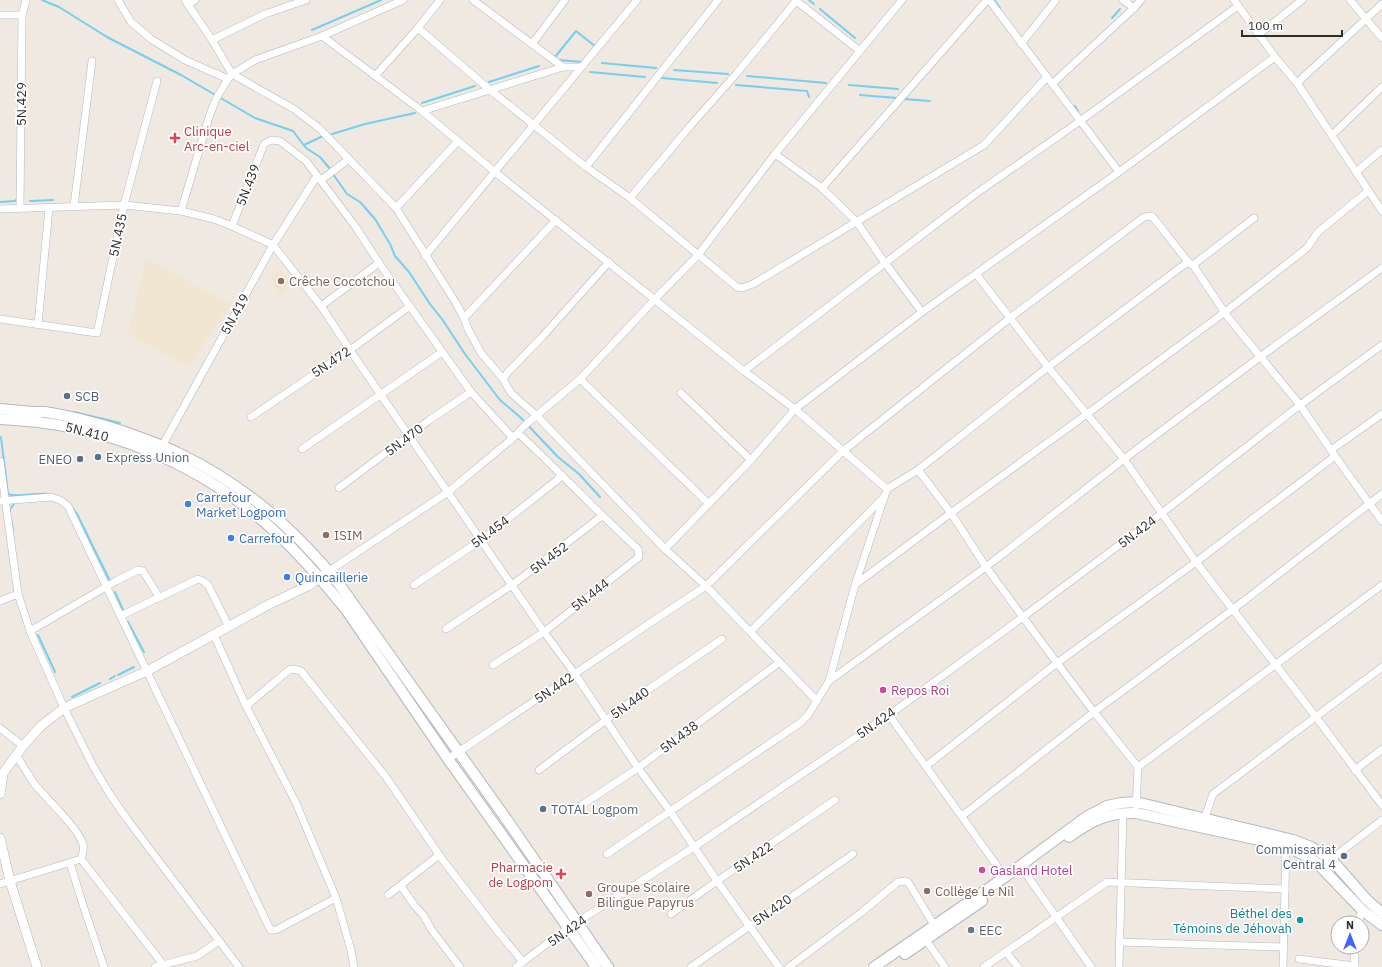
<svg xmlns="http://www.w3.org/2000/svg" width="1382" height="967" viewBox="0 0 1382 967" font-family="'IBM Plex Sans',sans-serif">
	<rect width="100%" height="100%" fill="#efe9e1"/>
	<g fill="#f0e6d1">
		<path d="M146,258L230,304L188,367L128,334Z"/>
		<path d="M278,270H281L292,286L280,295L274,286L276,285L271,278L275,275L274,273Z"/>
		<path d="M329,528L333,535L328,542L319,536Z"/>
	</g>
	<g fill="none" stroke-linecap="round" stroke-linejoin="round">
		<g stroke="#75cff0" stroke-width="2">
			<path d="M42,0L59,7L107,37L181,75L255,118L293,131L306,148L320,157L331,170"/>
			<path d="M809,0L814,4"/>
			<path d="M994,0L1000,8"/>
			<path d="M820,9L855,38"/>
			<path d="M1112,18L1120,9"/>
			<path d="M312,30L381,0"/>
			<path d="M554,56L555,57L576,31L596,47"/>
			<path d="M558,60L583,62"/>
			<path d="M602,63L656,68"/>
			<path d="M674,70L728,74"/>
			<path d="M590,72L645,77"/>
			<path d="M747,76L826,83"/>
			<path d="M662,78L717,83"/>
			<path d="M489,82L539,66"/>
			<path d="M736,85L807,91L809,97"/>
			<path d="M849,85L898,89"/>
			<path d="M860,95L897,98"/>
			<path d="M904,99L930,101"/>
			<path d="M422,103L475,86"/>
			<path d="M1075,106L1078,112"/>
			<path d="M332,134L365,124L415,113"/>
			<path d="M304,145L323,136"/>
			<path d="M333,174L347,194L360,202L375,219L390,244L395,256L409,272L430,304L442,319L465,354L500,400L520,417L558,457L579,474L600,497"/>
			<path d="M30,201L53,200"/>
			<path d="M0,202L15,201L18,198"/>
			<path d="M74,412L120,423"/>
			<path d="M1,437L8,494C17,498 38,492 50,494"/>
			<path d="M71,506L77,514L109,579"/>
			<path d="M10,511V509L14,504"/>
			<path d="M11,519L13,530"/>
			<path d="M115,592L124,612"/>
			<path d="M128,622L144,652"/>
			<path d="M38,635L55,672"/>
			<path d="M118,675L134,667"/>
			<path d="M110,679L115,676"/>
			<path d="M72,697L100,683"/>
		</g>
		<defs>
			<g id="minor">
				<path d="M118,0L131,22L151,39L185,60L228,79"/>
				<path d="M185,0L212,40L232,74L294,109L319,128L396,208L456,303L464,318L468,329L481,353L503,379"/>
				<path d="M473,0L563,67H581"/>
				<path d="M795,0L860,51"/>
				<path d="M1123,0L1134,8"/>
				<path d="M1234,0L1275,57L1297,83L1382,4"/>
				<path d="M1350,0L1382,38"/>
				<path d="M188,5L195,0"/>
				<path d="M0,15H22"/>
				<path d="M418,28L440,0"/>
				<path d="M1258,35L1302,0"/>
				<path d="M322,36L422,111L495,172L744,371L795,409L887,489"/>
				<path d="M212,40L265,14L306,0"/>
				<path d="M532,44L565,0"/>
				<path d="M1021,44L1055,1"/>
				<path d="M375,76L418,28L489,89L586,167L630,198L737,287L742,288L753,284L984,145L1047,77"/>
				<path d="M1297,83L1382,211"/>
				<path d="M1052,84L1134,8L1141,0"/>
				<path d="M422,111L563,67"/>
				<path d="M1332,135L1382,87"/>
				<path d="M775,154L822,188L856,221L885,263L922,312"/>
				<path d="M586,167L718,0"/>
				<path d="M1119,172L1275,57"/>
				<path d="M1356,172L1382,150"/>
				<path d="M321,180L349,159"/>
				<path d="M822,188L987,0"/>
				<path d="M630,198L691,125L737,73L796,1"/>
				<path d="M74,206L92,61"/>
				<path d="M20,208L22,15L26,0"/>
				<path d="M396,208L458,141"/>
				<path d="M0,209L124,205L181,211L214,219L232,226L273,245L321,306L350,350L544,632L575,674L638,768L670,811L717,881L779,967"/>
				<path d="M181,211L209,117L216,99L228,79L232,74L255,60L322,36L403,0"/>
				<path d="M232,226L264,144L271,140L280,141L306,161L355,226L379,263L471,392L513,438"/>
				<path d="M425,256L637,0"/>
				<path d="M609,262L542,337L508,372L503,379L511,393L537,416L665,549L751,460L795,409L922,312L1119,172L989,0"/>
				<path d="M1193,265L1254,218"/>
				<path d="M976,274L1048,367L1124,459L1196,562L1316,717L1382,805"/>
				<path d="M321,306L379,263"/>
				<path d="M464,318L556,220"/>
				<path d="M0,319L97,333L124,205L157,81"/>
				<path d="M38,325L49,208"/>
				<path d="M744,371L974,195L1080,121L1238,6"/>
				<path d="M580,379L709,504"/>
				<path d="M681,393L751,460"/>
				<path d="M251,417L350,350L410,306"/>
				<path d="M302,449L442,352"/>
				<path d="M160,450L273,245L317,176"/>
				<path d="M1331,450L1382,414"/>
				<path d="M1335,456L1382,521"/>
				<path d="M0,461L18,594L30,631L64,708L93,766L109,793L127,819L239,967"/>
				<path d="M918,470L951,513L986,567L1057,663L1094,712L1138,767L1136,806"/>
				<path d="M339,488L428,421L471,392"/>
				<path d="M0,501L51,497L60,500L68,506L269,927L271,930H276L336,898"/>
				<path d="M665,549L706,586L817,701"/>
				<path d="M329,571L448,492L513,438L524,426L580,379L655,299L698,255L775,154L902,0"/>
				<path d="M856,584L951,513L1087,414L1225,312L1307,248L1318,232L1368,191"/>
				<path d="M414,585L481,540L556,481L562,475"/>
				<path d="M0,601L18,594"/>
				<path d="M120,616L198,579L203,581L208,585L229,627"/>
				<path d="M446,629L512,585L602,516"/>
				<path d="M30,631L116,581L138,570L143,571L159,597"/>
				<path d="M751,631L883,498"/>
				<path d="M214,635L246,706L296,803L336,898L351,950L354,967"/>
				<path d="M493,665L544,632L639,557L638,549C597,512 559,471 518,433"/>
				<path d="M829,681L986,567L1124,459L1260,357L1382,268"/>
				<path d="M246,706L289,670L293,669L301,671L386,777L442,859L499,933L523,962"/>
				<path d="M889,715L1005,877"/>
				<path d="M0,728L23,746"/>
				<path d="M16,755C23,765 29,777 36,786C48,800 77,827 83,844C84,849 83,854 81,859"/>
				<path d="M448,759L659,617L706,586L843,451L1010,318L1144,217L1152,216L1189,263L1193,265L1227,316L1300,405L1335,456L1196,562L1057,663L926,766"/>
				<path d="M1138,767L1382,585"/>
				<path d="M539,770L630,702L722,639"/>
				<path d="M1355,770L1382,749"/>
				<path d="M576,809L638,768L780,662"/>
				<path d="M962,816L1094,712L1232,610L1382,494"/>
				<path d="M1203,823L1213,794L1382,667"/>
				<path d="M607,854L800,723L808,715L829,681L855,585L887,489L918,470L1048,367L1185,264L1189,263"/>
				<path d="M70,863L83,905L104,967"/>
				<path d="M1321,867L1382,820"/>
				<path d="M1024,871L1091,967"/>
				<path d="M0,884L81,859L165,967"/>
				<path d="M401,886L414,905L424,916L431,929L460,967"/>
				<path d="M388,895L439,855"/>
				<path d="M671,914L717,881L835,800"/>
				<path d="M1358,923L1362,910"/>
				<path d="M923,936L945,967"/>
				<path d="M1119,942L1283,947"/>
				<path d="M1354,947L1355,967"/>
				<path d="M1006,952L1018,967"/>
				<path d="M1299,959L1355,966"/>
				<path d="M155,967L197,956L219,941"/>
				<path d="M516,967L568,928L694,847L889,715L1023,617L1162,513L1300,405L1382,345"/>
				<path d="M691,967L853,854"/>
				<path d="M789,967L862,912L898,882L905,881L908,882L934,925"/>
				<path d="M984,967L1107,882L1285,889"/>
				<path d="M1119,967L1123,812"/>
				<path d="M1283,967L1286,846"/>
			</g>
			<g id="tertiary">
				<path d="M0,794L3,773L23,746L41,726L64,708L147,671L270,604L308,586L325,574"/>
				<path d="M0,838L10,881L37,967"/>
			</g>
			<g id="secondary">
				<path d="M0,409C11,410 22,411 33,412C37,412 41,412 45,412C71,416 97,423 122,431C141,438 160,444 178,453C241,483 296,530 339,584L507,820L608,967"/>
				<path d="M0,419C101,423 196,460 271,528C299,553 323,581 347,611L448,759L596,967"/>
				<path d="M1069,837C1091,821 1108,812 1136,813L1286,846L1306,856L1317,863L1362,910L1382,925"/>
				<path d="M905,954L982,901"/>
				<path d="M874,967L1005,877L1086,817L1107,806L1121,803L1136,802L1293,840L1311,847L1331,859L1367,900L1382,913"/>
			</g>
		</defs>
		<use href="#minor" stroke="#b4b7c1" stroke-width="8"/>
		<use href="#tertiary" stroke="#b4b7c1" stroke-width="10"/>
		<use href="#secondary" stroke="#b4b7c1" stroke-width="12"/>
		<use href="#minor" stroke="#fff" stroke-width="7"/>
		<use href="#tertiary" stroke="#fff" stroke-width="9"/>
		<use href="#secondary" stroke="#fff" stroke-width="10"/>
	</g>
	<g fill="#e0444e" stroke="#fff" stroke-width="1.5">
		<path d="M173 132h4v4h4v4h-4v4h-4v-4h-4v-4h4z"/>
		<path d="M559 868h4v4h4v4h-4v4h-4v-4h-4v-4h4z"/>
	</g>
	<g fill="#8d6e63" stroke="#fff" stroke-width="1.5">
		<circle cx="281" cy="281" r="4"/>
		<circle cx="326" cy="535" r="4"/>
		<circle cx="927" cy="891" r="4"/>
		<circle cx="589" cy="894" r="4"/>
	</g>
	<g fill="#5c6f8a" stroke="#fff" stroke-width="1.5">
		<circle cx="67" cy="396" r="4"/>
		<circle cx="98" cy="457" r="4"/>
		<circle cx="80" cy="459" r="4"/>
		<circle cx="543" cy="809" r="4"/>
		<circle cx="1344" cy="856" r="4"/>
	</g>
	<g fill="#3f7fe0" stroke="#fff" stroke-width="1.5">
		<circle cx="188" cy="504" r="4"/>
		<circle cx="231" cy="538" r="4"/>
		<circle cx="287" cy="577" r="4"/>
	</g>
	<g fill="#d1479c" stroke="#fff" stroke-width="1.5">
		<circle cx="883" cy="690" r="4"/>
		<circle cx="982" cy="870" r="4"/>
	</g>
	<circle fill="#0f9aa8" stroke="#fff" stroke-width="1.5" cx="1300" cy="920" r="4"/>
	<circle fill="#6b7280" stroke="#fff" stroke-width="1.5" cx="971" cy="930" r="4"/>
	<g text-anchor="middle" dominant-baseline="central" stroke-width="3.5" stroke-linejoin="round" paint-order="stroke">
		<g font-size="13" fill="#2e2e2e" stroke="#fff">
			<text transform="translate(21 104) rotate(-90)">5N.429</text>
			<text transform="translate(248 185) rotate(-69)">5N.439</text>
			<text transform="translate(118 235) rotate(-78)">5N.435</text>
			<text transform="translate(235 314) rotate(-61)">5N.419</text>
			<text transform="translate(331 362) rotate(-34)">5N.472</text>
			<text transform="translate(87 432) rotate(14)">5N.410</text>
			<text transform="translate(404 440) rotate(-37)">5N.470</text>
			<text transform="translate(490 532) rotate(-37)">5N.454</text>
			<text transform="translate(1137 532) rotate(-37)">5N.424</text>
			<text transform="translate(549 558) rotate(-37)">5N.452</text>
			<text transform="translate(590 595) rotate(-38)">5N.444</text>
			<text transform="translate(554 688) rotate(-34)">5N.442</text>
			<text transform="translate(630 703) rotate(-36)">5N.440</text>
			<text transform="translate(876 723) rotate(-35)">5N.424</text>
			<text transform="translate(679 737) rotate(-37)">5N.438</text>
			<text transform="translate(753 857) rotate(-34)">5N.422</text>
			<text transform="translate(772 910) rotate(-35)">5N.420</text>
			<text transform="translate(567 931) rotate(-35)">5N.424</text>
		</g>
		<g font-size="13" fill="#be3a42" stroke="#fff" text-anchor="start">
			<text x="184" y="131">Clinique<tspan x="184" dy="15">Arc-en-ciel</tspan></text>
			<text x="553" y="867" text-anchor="end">Pharmacie<tspan x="553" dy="15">de Logpom</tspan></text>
		</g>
		<g font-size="13" fill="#785e54" stroke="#fff" text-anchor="start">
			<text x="289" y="281">Crêche Cocotchou</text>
			<text x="334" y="535">ISIM</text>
			<text x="597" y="887">Groupe Scolaire<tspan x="597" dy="15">Bilingue Papyrus</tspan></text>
			<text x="935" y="891">Collège Le Nil</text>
		</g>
		<g font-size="13" fill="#4e5e75" stroke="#fff" text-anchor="start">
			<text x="75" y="396">SCB</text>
			<text x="106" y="457">Express Union</text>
			<text x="72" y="459" text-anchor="end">ENEO</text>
			<text x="551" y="809">TOTAL Logpom</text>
			<text x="1336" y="849" text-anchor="end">Commissariat<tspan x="1336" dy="15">Central 4</tspan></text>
		</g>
		<g font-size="13" fill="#366cbe" stroke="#fff" text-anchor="start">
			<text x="196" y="497">Carrefour<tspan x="196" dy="15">Market Logpom</tspan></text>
			<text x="239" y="538">Carrefour</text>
			<text x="295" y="577">Quincaillerie</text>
		</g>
		<g font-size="13" fill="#b23c85" stroke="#fff" text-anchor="start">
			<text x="891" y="690">Repos Roi</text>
			<text x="990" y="870">Gasland Hotel</text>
		</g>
		<g font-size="13" fill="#0d838f" stroke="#fff" text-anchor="end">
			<text x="1292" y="913">Béthel des<tspan x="1292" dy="15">Témoins de Jéhovah</tspan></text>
		</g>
		<g font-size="13" fill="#5b616d" stroke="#fff" text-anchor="start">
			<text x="979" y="930">EEC</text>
		</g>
	</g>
	<g transform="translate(1350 935)"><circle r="19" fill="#ffffff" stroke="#ababab"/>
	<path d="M0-3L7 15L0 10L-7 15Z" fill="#4264fb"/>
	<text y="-6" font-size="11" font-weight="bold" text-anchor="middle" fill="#2e2e2e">N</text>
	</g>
	<path d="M1242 30v6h100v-6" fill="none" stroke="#2e2e2e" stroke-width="2"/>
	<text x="1248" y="30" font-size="12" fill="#2e2e2e" stroke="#ffffff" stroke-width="3" paint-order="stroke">100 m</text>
</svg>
